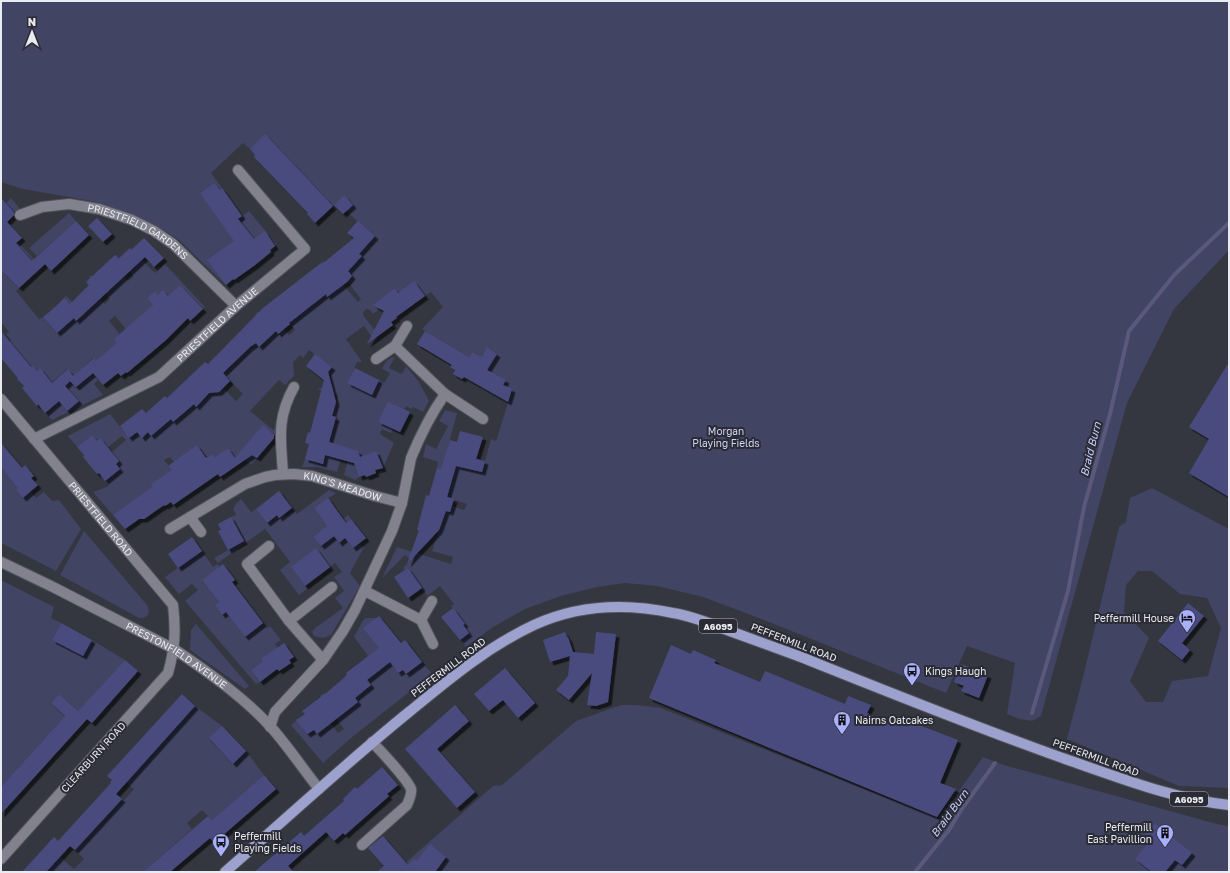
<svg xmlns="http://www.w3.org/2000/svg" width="1230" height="873" viewBox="0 0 1230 873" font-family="'Golos Text',sans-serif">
	<defs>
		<filter id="shadow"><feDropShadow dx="3.5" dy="3.5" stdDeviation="0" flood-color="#0009"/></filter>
	</defs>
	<rect width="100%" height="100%" fill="#343640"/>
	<g fill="#414463" fill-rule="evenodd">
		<path d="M1,1H1229V250L1174,309L1127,403L1041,716L1032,721L1020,719L1007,714L1015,663L967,646L946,693L769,622L703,597L657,586L625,583L597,587L561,596L525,609L493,627L466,647L454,632L465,624L451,606L454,604L440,586L427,596L408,568L405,570L403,568L411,560L405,555L382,578L397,547L451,564L453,557L432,551L438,533L418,526L425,519L442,524L446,511L450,512L452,506L464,510L467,504L430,492L432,487L449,491L454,473L437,468L438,462L423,457L426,444L436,449L448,426L439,421L445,410L457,413L447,451L476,461V459H478L475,470L482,472L491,439L496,441L512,390L503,385L505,380L487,370L497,354L488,348L480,359L479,355L472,352L469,357L422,329L443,307L431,292L425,296L414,282L399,293L395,288L391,291L387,304L373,314L370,310L367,309L364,311L363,315L376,332L374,334L378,339L375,341L364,326L346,339L362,362H357L348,383L372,395L379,380L384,383L390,373L382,369C385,363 387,358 395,357L389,368L402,374L406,366L419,382L429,401L423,412L413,407L412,409L406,406L405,409L394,404L378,422L393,429L391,433L382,429L380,434L394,443L383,468L376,451L360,457L359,454L353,461L359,477L355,480L344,475L351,449L344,448L337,472L317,467H302L305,459L333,426L313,421L314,417L337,423L338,418L332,416L338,395L317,389L331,385L330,378L323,379L332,367L309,350L303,358L300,355L293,362L294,376L285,385L279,380L250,411L273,430L281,421L277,429L276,436L263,426L244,448L257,458L251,465L245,459L239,464L228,448L215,457L212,454L207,457L197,445L188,452L185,476L170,457L164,460L187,490L150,485L165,506L162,508L147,491L113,515L93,492L109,486L105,481L120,469L116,464L112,452L126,440L122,436L88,463L100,438L97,441L92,435L77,447L68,436L110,414L125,433L129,421L142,437L148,432L151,436L163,426L150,411L171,419L174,422L181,415L169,400L192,403L196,406L207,390L210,393L216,388H223L236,401L243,394L211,361L215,357L228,369L241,356L230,345L239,336L251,348L256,343L260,347L274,333L255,314L260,311L278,334L284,329L289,335L295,330L285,318L292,286L310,307L314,303L310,299L309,274L327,297L340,287L321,263L323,261L358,302L361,299L347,281L352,276L348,271L352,268L338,251L341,250L357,263L362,256L359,254L374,236L346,211L344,195L333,206L265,135L250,149L243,143L211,173L222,188L220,190L214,183L200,193L212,209L226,199L212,210L226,229L249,211L277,245L275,246L265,232L237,252L249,269L247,270L221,251L208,260L226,285L178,239L162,229L97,202L23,189L1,182Z"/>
		<path d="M11,198L20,209L16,213L8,205L1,211V208Z"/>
		<path d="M69,213L76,221L37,256L29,248Z"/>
		<path d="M18,242L41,267L40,269L23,251L4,273L19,288L16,291L39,319L43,317L57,333L67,324L52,308L53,307L72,317L77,321L81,317L64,298L66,296L84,314L93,306L81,293L84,291L96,303L100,300L105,304L110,299L89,277L91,275L96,280L97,279L109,292L118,283L102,267L120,280L124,277L128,281L134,276L115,256L116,255L119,258L120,257L132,270L141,261L129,249L130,248L155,273L165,264L205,307L203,309L180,285L175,290L184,299L177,305L163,291L158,295L155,291L147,298L150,302L154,299L165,310L126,329L115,316L109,321L141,360L119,345L96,361L93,358L83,367L89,375L92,373L98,380L94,384L103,395L52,420L45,413L59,401L67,411L79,401L65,385L74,377L67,369L32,400L40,368L37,371L32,366L18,378L14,374L27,363L15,348H1L11,340L6,334L9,332L2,323L1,324V257Z"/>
		<path d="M18,463L21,486L16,490L23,498L31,492L36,498L44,492L52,501L59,500L81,529L56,571L1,543V467L6,473Z"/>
		<path d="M1152,488L1229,529V788L1179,786L1067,739L1083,677L1119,527L1126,522L1130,498ZM1138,571H1152L1180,594L1207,598L1221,628L1208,676L1172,681L1163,702H1146L1130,681L1149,638L1124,612L1126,585Z"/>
		<path d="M329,490L336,493L314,508L327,526L313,537L321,546L327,541L323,536L348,515L351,519L338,529L333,536L339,543L345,538L353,548L358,544L364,547L350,573L360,586L331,635L323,638L314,636L312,632L315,628L343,608L335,598L344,591L334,577L342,572L335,563L330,567L316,549L291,567L307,589L299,595L280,570L290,562L265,529L218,563L214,558L244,541L231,517L236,515L233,509L236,504L241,499L251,512L256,509L267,523L277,515L279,518L284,514L286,516L294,510L297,514Z"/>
		<path d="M84,531L147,605L149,611C148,617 145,618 139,618L60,575Z"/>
		<path d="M202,551L213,567L217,564L220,567L202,580L219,602L215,605L222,615L226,612L245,637L263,623L267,628L270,626L281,640L275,644L279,650L262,659L263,661L251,670L260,682L256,684L185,601L198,590L192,584L179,594L165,577Z"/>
		<path d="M1,580L54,607L51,618L61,623L52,640L83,656L92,640L125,660L78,711L59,694L51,703L65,716L1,787Z"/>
		<path d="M366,618H377L398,639L371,660L386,658L398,673L403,670L406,674L422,662L432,674L351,738L323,763L291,725L297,720L312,732L314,730L318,734L324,729L321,725L328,720L338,733L344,729L320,696L324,693L335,707L357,702L341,680L344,678L351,687L355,684L362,693L371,686L367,681L375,674L364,659L368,656L354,637L363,620Z"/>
		<path d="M196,624L249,686L245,689L190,650L191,630Z"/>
		<path d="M621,705H638L661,708L939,819L983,757L1004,765L1217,824L1229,826V872H395L493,786L502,785L576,721Z"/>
		<path d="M195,706L222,726L209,739L233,764L246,751L264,775L212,820L202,810L187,823L192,829L143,872H46L60,857L74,869L84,859L75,850L122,799L124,800L134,789L126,782Z"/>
	</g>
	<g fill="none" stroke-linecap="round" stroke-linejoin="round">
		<g stroke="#5a597b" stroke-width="4">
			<path d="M1032,713L1068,591L1084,507L1110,414L1129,331L1175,274L1229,223"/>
			<path d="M915,872L949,830L961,810L995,763"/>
		</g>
	</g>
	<g fill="#4a4c7e" filter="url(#shadow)">
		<path d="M265,134L333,206L315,223L307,214L308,213L254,157L255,155L250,149Z"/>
		<path d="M214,183L220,190L222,188L242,216L238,219L254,239L265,231L275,246L270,250L271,252L255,265L234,280L233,279L226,285L207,260L234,241L200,193Z"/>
		<path d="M344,195L353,205L343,214L334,205Z"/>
		<path d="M1,198L14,212V215L7,222L22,238L16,243L32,261L76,221L89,235L51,271L45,264L19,288L1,270Z"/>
		<path d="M97,218L112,234L103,242L88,226Z"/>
		<path d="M358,221L375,236L359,254L362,256L348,271L352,276L347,282L327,297L326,294L289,323L290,324L278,334L276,331L259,347L256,343L250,347L223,373L230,381L219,392L209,393L196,407L194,404L173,422L171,419L151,436L148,432L142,438L137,432L129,438L120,426L142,409L146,413L165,396L167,398L205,362L208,364L263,308L321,263L322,264L354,238L347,233Z"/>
		<path d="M144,238L164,258L154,267L145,257L76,321L74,318L57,333L43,317L53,309L64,298L70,304L89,285L86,282L115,255L118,259L129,249L131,250Z"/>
		<path d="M414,281L425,296L396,317L397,318L391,322L393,325L367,344L384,311L373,305L395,288L398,293Z"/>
		<path d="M180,285L203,309L190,321L188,318L166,340L127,373L126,372L121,376L118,373L103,385L93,373L76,387L70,381L65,386L79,401L67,411L59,401L45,413L38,404L37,406L22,388L24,386L17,379L18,378L1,358V331L31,367L33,366L37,371L40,368L52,383L68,369L73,376L94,358L96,361L117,343L114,339L153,305L147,298L155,291L158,295L163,290L168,296Z"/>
		<path d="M425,331L469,357L472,352L482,357L487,347L497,354L487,370L506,380L503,385L512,389L508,402L464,377L462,379L453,374L455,370L450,367L452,365L417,344Z"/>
		<path d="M315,354L332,367L328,372L336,402L332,416L336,417L329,442L358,451L360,457L376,451L383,468L375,470L376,473L366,477L365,475L359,477L354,463L325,455L323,464L305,459L309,444L305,443L308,432L310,433L324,380L306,366Z"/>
		<path d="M1229,362V497L1189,473L1209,439L1189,427Z"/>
		<path d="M355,368L379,380L372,395L347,383Z"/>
		<path d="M388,402L394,405V404L410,412L400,432L378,422Z"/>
		<path d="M263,425L274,435V438L257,458L252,455L220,477L218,474L173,505L171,502L165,506L164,505L144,519H139L125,529L113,515L152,487L150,485L172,470L168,466L197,445L206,458L212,454L215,457L228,448L235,458Z"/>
		<path d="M460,431L483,437L476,459L485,461L482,472L456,466L447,497L454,499L450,512L446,511L439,530L407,564L419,530H417L423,507L426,495L429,496L437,468L441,469L450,440L457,442Z"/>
		<path d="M92,435L97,441L100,438L119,461L116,464L120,469L105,481L99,473L97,474L83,457L84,455L77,447Z"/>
		<path d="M1,443L22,468L25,465L34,476L31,478L38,485L23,498L16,490L18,488L1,467Z"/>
		<path d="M279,491L292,508L279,518L277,515L267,523L256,509Z"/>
		<path d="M328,498L346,523L351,519L366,538L353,548L345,538L339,543L334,536L321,546L313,537L327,526L314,508Z"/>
		<path d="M231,517L244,541L228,550L218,531L221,530L218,524Z"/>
		<path d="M192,537L202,551L178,568L168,554Z"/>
		<path d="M316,548L330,567L305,586L291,567Z"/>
		<path d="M223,564L235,580L232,582L263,623L245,637L226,612L222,615L215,605L219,602L202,580Z"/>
		<path d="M408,568L422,588L408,598L394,577Z"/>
		<path d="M1188,603L1204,616L1182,643L1190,650L1182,660L1158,641Z"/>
		<path d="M453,608L465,624L463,625L469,633L460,640L441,617Z"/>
		<path d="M379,616L401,643L405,640L422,662L406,674L403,670L398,673L390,662L367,680L371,685L355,698L358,702L317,734L314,730L307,734L296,720L305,714L302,711L325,694L344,678L347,674L346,673L379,648L363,628Z"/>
		<path d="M61,623L92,640L83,656L52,640Z"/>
		<path d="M565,632L567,637H568L573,652L594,654L596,632L616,634L608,702L596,706L587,705L592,673L569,700L556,690L568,676L570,656L550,662L543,640Z"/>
		<path d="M284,643L294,657L289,660L291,663L279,671L277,669L260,682L251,670L263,661L261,659Z"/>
		<path d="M671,645L691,654L693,650L716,660L714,663L760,682L765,671L845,704L848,696L871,705L867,713L887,722L890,714L958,740L940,783L956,789L937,817L649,698Z"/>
		<path d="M125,660L138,671L92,723L87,719L1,814V787L65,716L51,703L59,694L78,711Z"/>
		<path d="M961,664L988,675L979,698L961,691L964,686L954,682Z"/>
		<path d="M505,668L535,703L518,718L503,700L489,711L474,694Z"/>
		<path d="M182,694L195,706L116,794L122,799L99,824L75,850L70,846L46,872H22L54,837L58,841L111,783L110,782L112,780L107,776Z"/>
		<path d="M455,705L469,721L437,749L475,792L457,808L405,749Z"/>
		<path d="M222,726L246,751L233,764L209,738Z"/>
		<path d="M382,767L398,785L387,794L389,796L345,835L343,833L334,841L326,832L288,866L294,872H254L301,832L304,836L344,801L343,799L355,787L357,789Z"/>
		<path d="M264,775L276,789L214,843L210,838L170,872H143L208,816L212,820Z"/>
		<path d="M1155,823L1192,853L1182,865L1175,860L1165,872H1152L1135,859L1149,842L1143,838Z"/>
		<path d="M383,836L408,865L414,859L417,861L430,844L446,857L435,872H377L384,866L368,848Z"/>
	</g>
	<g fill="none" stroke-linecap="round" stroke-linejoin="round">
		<defs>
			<g id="minor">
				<path id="s1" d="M20,215L42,207L69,204L99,209L132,220L154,231L173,244L236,306"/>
				<path d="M407,326L395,346L445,394"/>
				<path d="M376,359L395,346"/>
				<path id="s2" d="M1,399L173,605C176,631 175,648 168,673L1,859"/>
				<path id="s3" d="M34,439L159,377L236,306L305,249L238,170"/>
				<path d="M283,474C281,440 276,419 294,387"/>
				<path d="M190,517L201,532"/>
				<path id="s4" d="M170,529L245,484L265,477L275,475L294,474L312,476L375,496L402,503"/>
				<path d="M269,546L247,564L289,621L323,660"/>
				<path id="s5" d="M1,562L51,586L174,649C208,672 242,696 270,726C288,746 303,769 319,789"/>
				<path d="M365,591L421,620L433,644"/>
				<path d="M421,620L432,601"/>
				<path d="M289,621L332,587"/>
				<path d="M270,727L275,712L323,660L343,631L355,610L392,531L402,503L411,458C420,436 431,414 445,394L483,419"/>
				<path d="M362,845L407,805C409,800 412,794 411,789C408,780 380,750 372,742"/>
			</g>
			<path id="primary" d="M225,872C286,819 346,763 409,712C448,680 487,647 534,625C578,605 626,603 673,613C692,616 709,623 727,630C752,639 777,648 801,657C891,693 980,729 1071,761C1123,779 1174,799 1229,805"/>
		</defs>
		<use href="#minor" stroke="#52535b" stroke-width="12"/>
		<use href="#primary" stroke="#52535b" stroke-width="12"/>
		<use href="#minor" stroke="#81828e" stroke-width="10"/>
		<use href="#primary" stroke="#9da1ce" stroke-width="10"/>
	</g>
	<defs>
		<symbol id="hotel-pin" viewBox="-11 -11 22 30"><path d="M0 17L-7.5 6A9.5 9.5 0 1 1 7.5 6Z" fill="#a9b0fc" stroke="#2a2b35"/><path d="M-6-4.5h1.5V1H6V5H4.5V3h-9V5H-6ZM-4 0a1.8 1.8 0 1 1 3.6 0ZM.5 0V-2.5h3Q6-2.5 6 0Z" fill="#111"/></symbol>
		<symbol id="bus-pin" viewBox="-11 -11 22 30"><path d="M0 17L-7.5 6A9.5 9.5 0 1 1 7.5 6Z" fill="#a9b0fc" stroke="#2a2b35"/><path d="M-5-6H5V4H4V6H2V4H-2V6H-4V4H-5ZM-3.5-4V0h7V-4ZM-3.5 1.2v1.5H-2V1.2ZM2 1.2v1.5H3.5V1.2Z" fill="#111"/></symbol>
		<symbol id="building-pin" viewBox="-11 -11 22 30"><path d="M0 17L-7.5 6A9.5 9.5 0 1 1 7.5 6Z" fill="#a9b0fc" stroke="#2a2b35"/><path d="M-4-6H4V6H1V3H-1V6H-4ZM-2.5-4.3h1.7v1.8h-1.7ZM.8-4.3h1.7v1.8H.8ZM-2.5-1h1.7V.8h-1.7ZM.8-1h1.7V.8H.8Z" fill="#111"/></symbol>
	</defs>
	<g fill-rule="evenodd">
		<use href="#hotel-pin" x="1177" y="608" width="20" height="27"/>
		<use href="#bus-pin" x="902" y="661" width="20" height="27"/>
		<use href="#building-pin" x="832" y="710" width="20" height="27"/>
		<use href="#building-pin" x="1155" y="823" width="20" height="27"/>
		<use href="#bus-pin" x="211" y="832" width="20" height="27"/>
	</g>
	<g text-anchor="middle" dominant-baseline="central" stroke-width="4" stroke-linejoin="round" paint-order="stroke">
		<g fill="#2a2b35" stroke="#b0b1b9" stroke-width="1">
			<rect x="699" y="619" width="38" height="14" rx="3"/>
			<rect x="1170" y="792" width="38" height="14" rx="3"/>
		</g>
		<g font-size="9" font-weight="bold" fill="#eaebf1">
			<text x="718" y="626">A6095</text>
			<text x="1189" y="799">A6095</text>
		</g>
		<g font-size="10" fill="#eaebf1" stroke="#2a2b35">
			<text stroke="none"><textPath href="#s1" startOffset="126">PRIESTFIELD GARDENS</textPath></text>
			<text stroke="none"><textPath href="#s3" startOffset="218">PRIESTFIELD AVENUE</textPath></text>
			<text stroke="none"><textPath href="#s4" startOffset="188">KING'S MEADOW</textPath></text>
			<text stroke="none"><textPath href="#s2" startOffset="156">PRIESTFIELD ROAD</textPath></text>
			<text transform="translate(794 642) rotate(21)">PEFFERMILL ROAD</text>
			<text stroke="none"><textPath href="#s5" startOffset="199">PRESTONFIELD AVENUE</textPath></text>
			<text transform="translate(448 667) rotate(-37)">PEFFERMILL ROAD</text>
			<text transform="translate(93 757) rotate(-48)">CLEARBURN ROAD</text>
			<text transform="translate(1096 757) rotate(20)">PEFFERMILL ROAD</text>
		</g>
		<g font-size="10" fill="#d1d5f5" stroke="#2a2b35">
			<text x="726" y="431">Morgan<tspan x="726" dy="12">Playing Fields</tspan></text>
		</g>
		<g font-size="10" fill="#eaebf1" stroke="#2a2b35" text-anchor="start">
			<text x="1174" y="618" text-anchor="end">Peffermill House</text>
			<text x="925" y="671">Kings Haugh</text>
			<text x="855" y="720">Nairns Oatcakes</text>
			<text x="1152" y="827" text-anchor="end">Peffermill<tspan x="1152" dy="12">East Pavillion</tspan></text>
			<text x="234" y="836">Peffermill<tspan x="234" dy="12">Playing Fields</tspan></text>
		</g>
		<g font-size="11" font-style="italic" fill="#c9cfff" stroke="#2a2b35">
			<text transform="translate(1090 449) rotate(-76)">Braid Burn</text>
			<text transform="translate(949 813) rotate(-54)">Braid Burn</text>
		</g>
	</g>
	<rect width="1230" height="873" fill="none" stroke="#eaebf1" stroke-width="4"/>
	<g transform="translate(32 32)" stroke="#2a2b35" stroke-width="3" paint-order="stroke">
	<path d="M0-3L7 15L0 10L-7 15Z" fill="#eaebf1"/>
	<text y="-6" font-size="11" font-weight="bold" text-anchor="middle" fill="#eaebf1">N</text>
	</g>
</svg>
